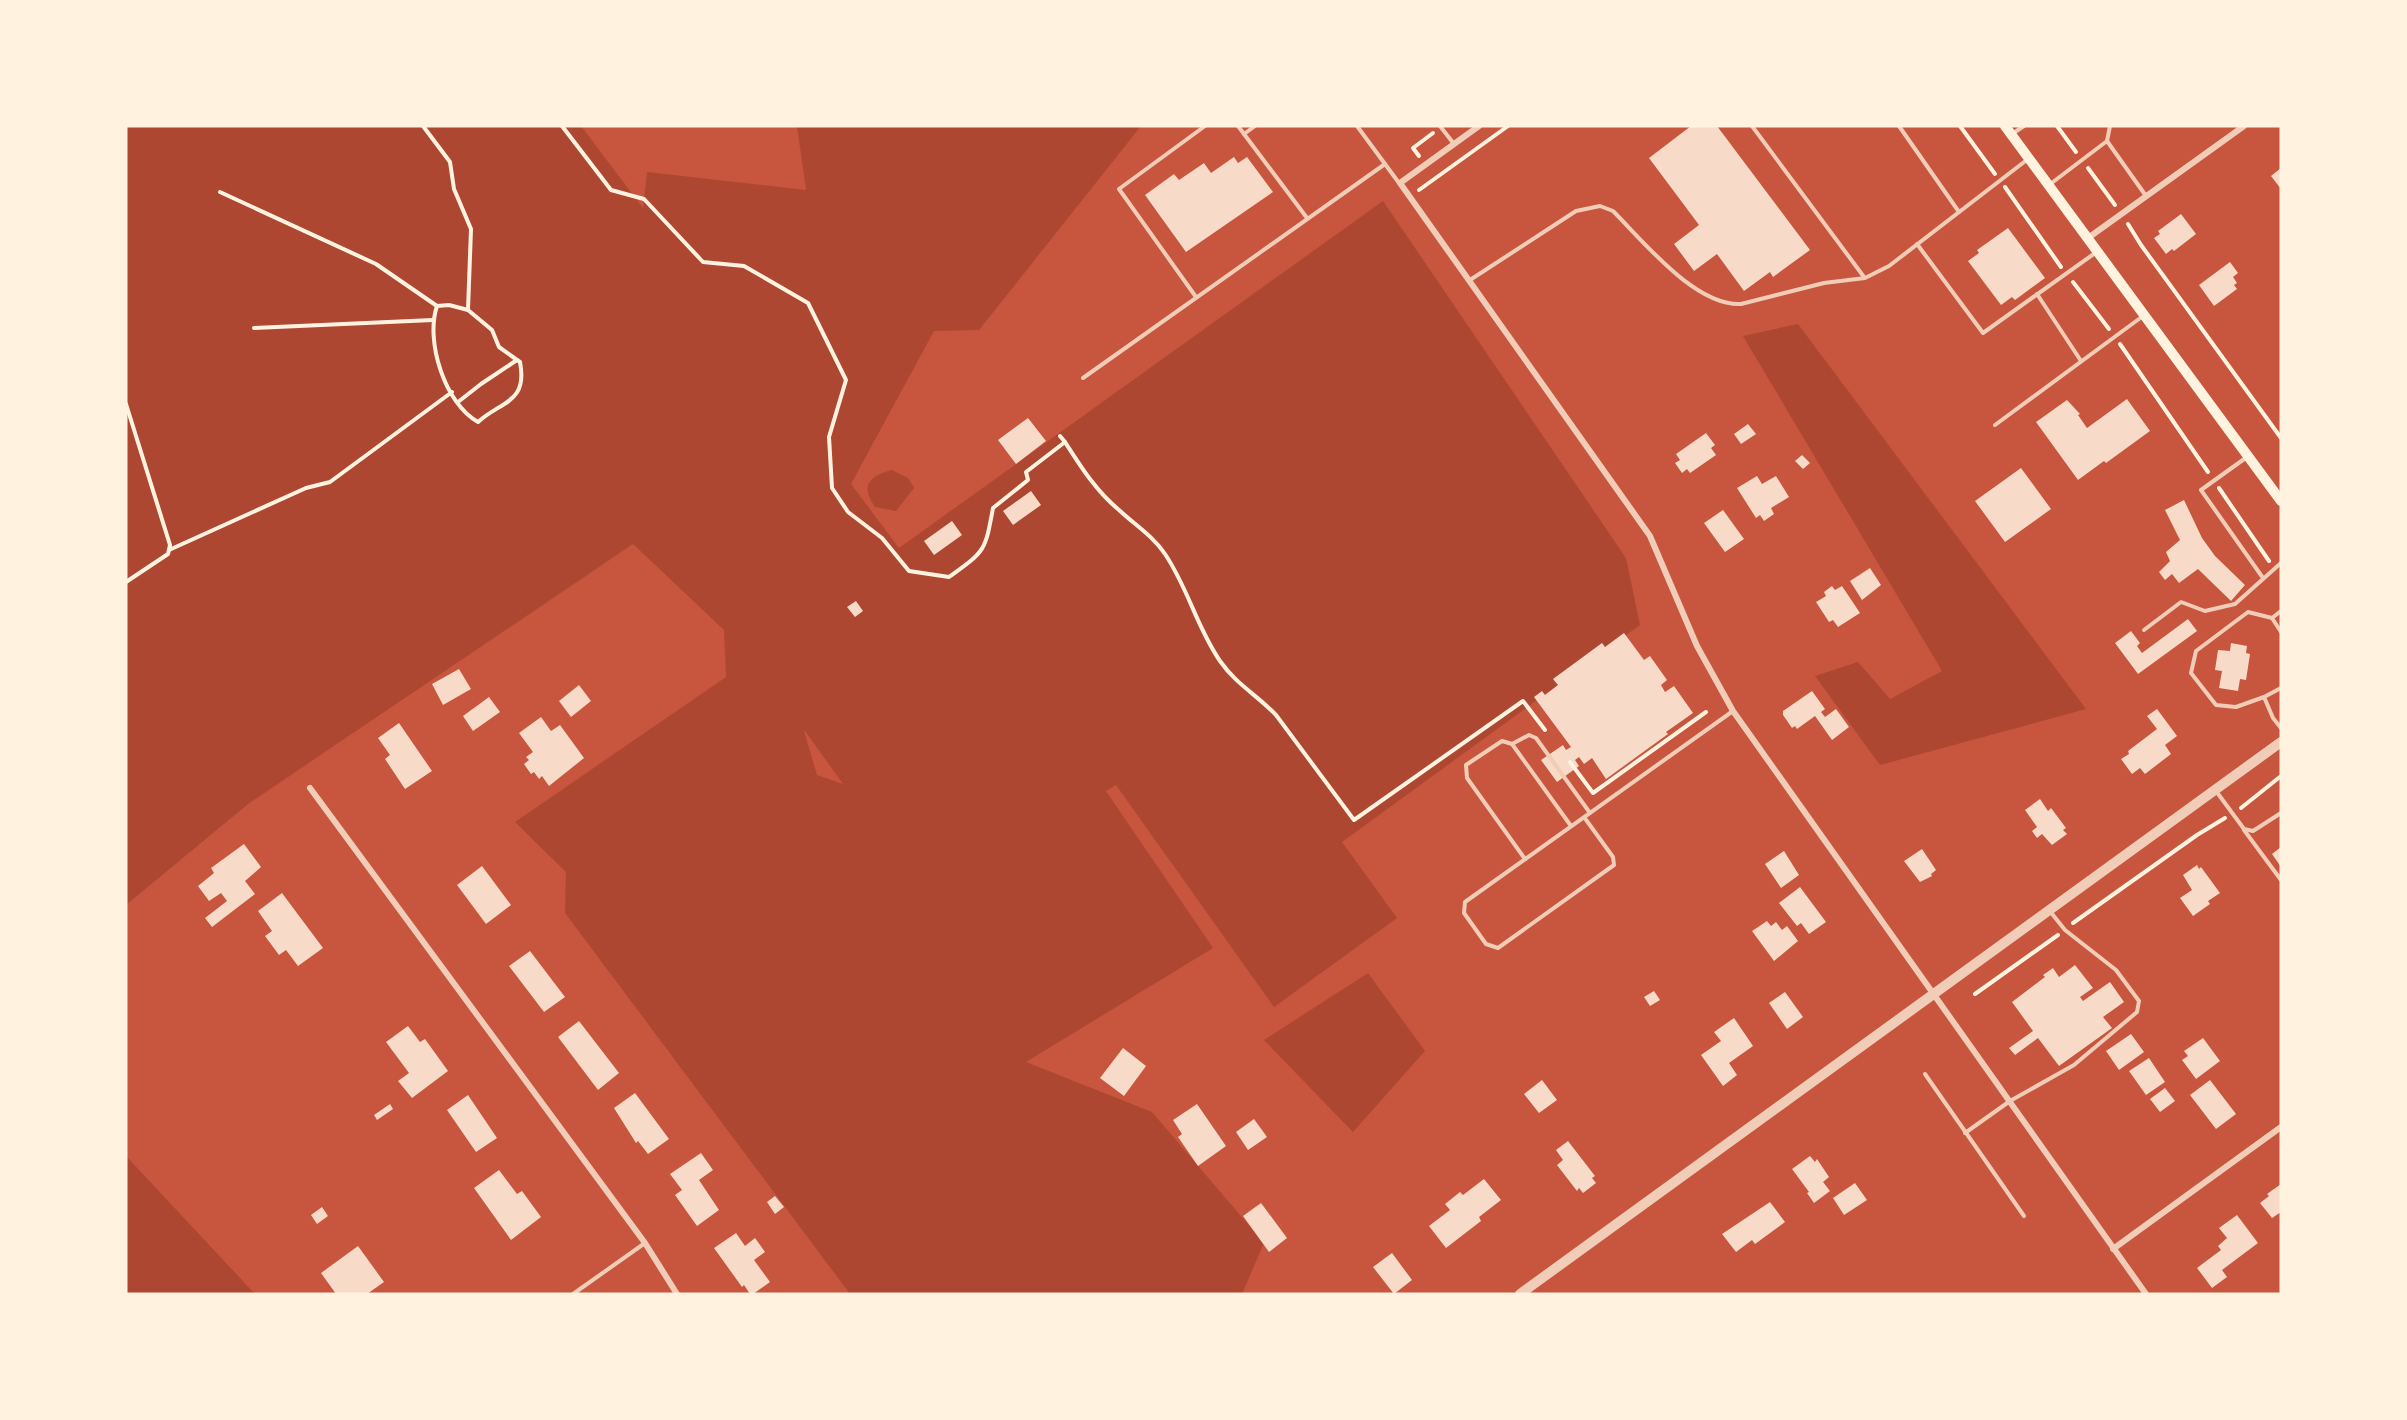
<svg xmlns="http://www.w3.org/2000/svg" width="2407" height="1420" viewBox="0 0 2407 1420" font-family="'Fira Sans',sans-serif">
	<rect width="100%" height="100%" fill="#c8553d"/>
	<g fill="#ae4732" fill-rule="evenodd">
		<path d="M126,126H581L643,208L647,172L806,190L797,126H1141L979,330L934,331L851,484L899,548L1383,201L1626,558L1640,625L1342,842L1397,918L1274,1007L1116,785L1106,791L1213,948L1026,1062L1152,1112L1264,1243L1242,1294H850L565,913L566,872L515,822L726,677L724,630L633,544L248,804L126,905ZM804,731H805L843,784L817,775Z"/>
		<path d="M1798,324L2086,709L1880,765L1815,676L1858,662L1890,699L1942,671L1743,336Z"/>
		<path d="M892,470L908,478L914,488L896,511L875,507C860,485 869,476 892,470Z"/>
		<path d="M1368,973L1425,1051L1353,1132L1264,1040Z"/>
		<path d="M126,1156L255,1294H126Z"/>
	</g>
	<g fill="#f7dbc8">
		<path d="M1691,126H1717L1810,250L1773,277L1770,272L1744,291L1717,254L1694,271L1674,244L1699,225L1649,158Z"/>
		<path d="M1234,157L1238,163L1247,157L1273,192L1186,252L1145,195L1174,174L1179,180L1204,163L1211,173Z"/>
		<path d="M2281,168V189L2271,176Z"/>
		<path d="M2181,214L2196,234L2174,251L2172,249L2166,254L2154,238L2160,234L2158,231Z"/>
		<path d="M2008,228L2045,278L2015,300L2012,297L2001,305L1968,261L1979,253L1977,250Z"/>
		<path d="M2230,262L2238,273L2233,277L2237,283L2234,285L2237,289L2214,306L2199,285Z"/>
		<path d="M2127,399L2150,431L2106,463L2104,461L2078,480L2036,422L2067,400L2080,414L2078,415L2087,428Z"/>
		<path d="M1028,418L1046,441L1016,464L998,440Z"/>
		<path d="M1748,424L1756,434L1741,444L1734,434Z"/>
		<path d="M1706,433L1715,445L1711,448L1716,455L1690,473L1687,469L1682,473L1675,463L1680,460L1676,454Z"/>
		<path d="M1802,455L1810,463L1803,469L1795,461Z"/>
		<path d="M2021,468L2051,509L2005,542L1975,501Z"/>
		<path d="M1757,476L1762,484L1776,476L1789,497L1771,508L1774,514L1764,521L1760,515L1756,518L1737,488Z"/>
		<path d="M1031,491L1041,505L1013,525L1003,511Z"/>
		<path d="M2184,500L2202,538L2215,556L2245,585L2231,601L2198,569L2179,583L2172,574L2165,580L2159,572L2170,561L2166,552L2180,540L2165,510Z"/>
		<path d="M1723,510L1744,539L1725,552L1704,523Z"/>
		<path d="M952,521L962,535L934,555L924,541Z"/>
		<path d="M1870,568L1881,585L1862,600L1850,581Z"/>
		<path d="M1832,586L1835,590L1842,586L1860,613L1838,627L1833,620L1829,622L1816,602L1826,596L1824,592Z"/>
		<path d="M856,601L863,611L855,617L847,607Z"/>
		<path d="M2188,619L2197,631L2138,674L2115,643L2131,631L2140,643L2137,646L2142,653Z"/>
		<path d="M1624,633L1644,660L1650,656L1667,680L1661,685L1665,692L1674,686L1693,713L1666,732L1668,734L1606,779L1592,758L1584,764L1579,757L1575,760L1579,766L1557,782L1541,760L1563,745L1566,750L1571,747L1534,697L1542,691L1545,695L1558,685L1553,679L1602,643L1605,647Z"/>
		<path d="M2231,643L2247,646L2246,653L2250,654L2246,680L2240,679L2238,691L2219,688L2222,671L2215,670L2218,650L2230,651Z"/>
		<path d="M459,669L471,689L443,705L432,684Z"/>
		<path d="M579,685L591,701L571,717L559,701Z"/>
		<path d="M1812,691L1825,709L1821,712L1825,717L1836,709L1849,727L1832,740L1815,716L1797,729L1795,726L1792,728L1783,715V711Z"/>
		<path d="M489,697L500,712L473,731L463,716Z"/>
		<path d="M2157,709L2177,736L2165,745L2171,754L2145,774L2140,768L2132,774L2121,759L2129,754L2128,751L2157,729L2147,716Z"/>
		<path d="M541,717L551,731L560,725L584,758L549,786L542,776L539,779L534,772L531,774L524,764L529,760L526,757L533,752L519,733Z"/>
		<path d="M399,723L432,771L405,789L385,759L390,755L378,738Z"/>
		<path d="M2040,799L2048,811L2051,808L2066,828L2063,830L2067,834L2052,845L2042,834L2037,838L2032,831L2037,827L2025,810Z"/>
		<path d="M244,844L261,867L245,881L255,894L212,927L205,918L227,901L221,893L209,901L198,886L214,873L211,868Z"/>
		<path d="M2281,847V867L2272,854Z"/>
		<path d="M1922,849L1936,870L1931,874L1932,876L1920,882L1904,861Z"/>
		<path d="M1784,851L1799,875L1781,888L1765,864Z"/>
		<path d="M2197,865L2199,869L2201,867L2220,893L2208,901L2210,904L2193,916L2180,898L2192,890L2183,875Z"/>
		<path d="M482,866L511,905L486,924L457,885Z"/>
		<path d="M1800,887L1826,922L1809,934L1801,923L1797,926L1779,903Z"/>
		<path d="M282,893L323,948L298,966L286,950L279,955L265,936L272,931L258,911Z"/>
		<path d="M1767,921L1771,926L1776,922L1782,930L1787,926L1798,941L1774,961L1752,931Z"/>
		<path d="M530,951L565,997L544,1012L509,966Z"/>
		<path d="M2075,965L2093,988L2080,997L2083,1001L2110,982L2124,1002L2103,1017L2112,1028L2059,1066L2038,1038L2015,1055L2009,1048L2033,1031L2012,1002L2045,977L2043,975L2053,968L2059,977Z"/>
		<path d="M1654,991L1660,1000L1650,1006L1644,997Z"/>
		<path d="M1785,992L1803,1017L1787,1029L1769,1003Z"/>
		<path d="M1734,1018L1753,1046L1729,1063L1737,1075L1723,1086L1701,1055L1721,1041L1714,1032Z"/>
		<path d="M579,1021L619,1073L598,1090L558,1037Z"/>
		<path d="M408,1026L420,1042L425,1039L448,1071L412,1098L398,1081L409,1073L386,1042Z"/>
		<path d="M2131,1034L2144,1052L2119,1070L2106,1051Z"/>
		<path d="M2203,1038L2220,1061L2196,1079L2182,1060L2188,1056L2184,1051Z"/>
		<path d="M1123,1048L1146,1066L1124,1096L1100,1078Z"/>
		<path d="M2149,1058L2165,1082L2146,1095L2129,1071Z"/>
		<path d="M1542,1080L1557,1100L1539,1113L1524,1094Z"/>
		<path d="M2210,1080L2236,1114L2216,1129L2190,1095Z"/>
		<path d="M2165,1088L2175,1101L2160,1112L2150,1099Z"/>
		<path d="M635,1093L669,1139L648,1154L638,1141L636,1143L614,1108Z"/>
		<path d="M468,1095L497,1138L476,1152L447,1110Z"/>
		<path d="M390,1104L393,1109L377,1120L374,1115Z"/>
		<path d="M1197,1104L1226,1146L1198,1166L1178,1137L1182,1134L1173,1120Z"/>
		<path d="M1254,1119L1267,1137L1248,1150L1236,1132Z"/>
		<path d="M1568,1141L1595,1176L1592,1178L1596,1183L1583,1193L1579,1188L1577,1191L1557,1165L1563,1160L1556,1150Z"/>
		<path d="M701,1153L713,1170L699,1180L719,1210L697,1226L675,1195L682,1190L670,1174Z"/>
		<path d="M1810,1156L1815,1162L1817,1159L1829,1177L1823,1182L1830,1191L1814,1203L1807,1193L1809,1192L1792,1169Z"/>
		<path d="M499,1170L517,1194L522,1191L541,1217L511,1240L474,1188Z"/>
		<path d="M1484,1179L1501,1200L1479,1217L1481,1221L1446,1248L1429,1226L1450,1210L1445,1204L1460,1192L1463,1195Z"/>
		<path d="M1855,1183L1867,1200L1844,1215L1833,1198Z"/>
		<path d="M2281,1184V1212L2272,1218L2260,1203L2269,1196L2267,1194Z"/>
		<path d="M775,1196L784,1207L775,1214L767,1202Z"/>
		<path d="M1770,1202L1785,1222L1755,1244L1752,1240L1736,1252L1722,1234Z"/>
		<path d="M1261,1203L1287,1238L1269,1252L1243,1216Z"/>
		<path d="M322,1207L328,1216L317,1224L311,1215Z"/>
		<path d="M2237,1215L2258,1243L2222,1270L2227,1277L2212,1288L2197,1268L2221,1250L2218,1246L2227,1238L2219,1228Z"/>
		<path d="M736,1233L745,1246L755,1238L765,1252L754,1260L770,1282L753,1294H750L744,1285L742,1287L714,1248Z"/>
		<path d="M358,1246L384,1282L367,1294H336L321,1273Z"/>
		<path d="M1392,1253L1412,1280L1394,1294L1373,1267Z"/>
	</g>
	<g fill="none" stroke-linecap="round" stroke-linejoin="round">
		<g stroke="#fff3e0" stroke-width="4">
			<path d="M423,126L450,162L454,189L471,229L468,310"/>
			<path d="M562,126L611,190L644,199L703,262L744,266L808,303L846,380L829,437L832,488L848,512L882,538L909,571L949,577C985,551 985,552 993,508L1028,480L1026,472L1065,442L1060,436"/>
			<path d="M1960,126L1995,174"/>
			<path d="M2057,126L2076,152"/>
			<path d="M1419,156L1413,148L1433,133"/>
			<path d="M2088,168L2115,205"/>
			<path d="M2005,187L2061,267"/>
			<path d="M1419,190L1508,126"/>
			<path d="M220,192L376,264L437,306"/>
			<path d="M2128,224L2141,245L2281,438"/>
			<path d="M2073,282L2109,329"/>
			<path d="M449,305L468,310L492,330L499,347L520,362C528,403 501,401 478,422C445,404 425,341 437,306Z"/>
			<path d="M254,328L433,320"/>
			<path d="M2120,344L2208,472"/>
			<path d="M458,402L481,384L517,360"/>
			<path d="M126,404L170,545L168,554L126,582"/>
			<path d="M1065,442C1081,467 1096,491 1119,510C1135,525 1153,536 1165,554C1188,588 1197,628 1220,661C1236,684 1257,695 1276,715L1354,820L1523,701L1545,730"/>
			<path d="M2219,488L2269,561"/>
			<path d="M169,550L306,488L330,482L452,392"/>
			<path d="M1570,762L1593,793L1706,712"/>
			<path d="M2241,808L2281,776"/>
			<path d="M2073,923L2197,835L2225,818"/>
			<path d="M1975,994L2058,935"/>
		</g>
		<g stroke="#f1ccb7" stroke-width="4">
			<path d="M1238,126L1244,134L1255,126"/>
			<path d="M1357,126L1399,183"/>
			<path d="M1440,126L1454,144"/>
			<path d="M1752,126L1864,277"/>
			<path d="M1899,126L1959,212"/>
			<path d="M1244,134L1307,218"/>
			<path d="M2012,134L2024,126"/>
			<path d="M2107,141L2110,126"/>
			<path d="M2049,185L2107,141L2146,196"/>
			<path d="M1917,244L1983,333L2095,253"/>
			<path d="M1470,280L1576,211L1600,206L1613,211C1644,242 1695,306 1741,304L1824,283L1865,278L1889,266L2028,159"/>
			<path d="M2037,294L2081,361"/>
			<path d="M1196,297L1119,189L1205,126"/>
			<path d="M1083,378L1385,164"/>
			<path d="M1995,425L2143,316"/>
			<path d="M2247,457L2201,490L2263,578"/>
			<path d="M2272,618L2281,632"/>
			<path d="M2144,630L2181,602L2205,611L2235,604L2281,563"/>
			<path d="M2281,688L2264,697L2273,718L2281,728"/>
			<path d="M2264,697L2236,707L2216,705L2191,673L2196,651L2248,612L2272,618L2281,611"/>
			<path d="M1512,744L1529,735L1536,738L1590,813"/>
			<path d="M2216,791L2244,829L2253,831L2281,813"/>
			<path d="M1584,817L1613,857L1614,865L1498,948L1486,944L1464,913L1465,902L1733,711"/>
			<path d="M2244,830L2281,880"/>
			<path d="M1525,859L1467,778L1466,765L1502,741L1512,744L1571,826"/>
			<path d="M1925,1074L2024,1216"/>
			<path d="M1965,1133L2010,1101L2074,1065L2137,1012L2139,1001L2116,970L2065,930L2049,910"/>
			<path d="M573,1294L645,1243"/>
		</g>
		<g stroke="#f1ccb7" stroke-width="6">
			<path d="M1479,126L1400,183L1650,536L1697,646L1733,711L2146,1294"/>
			<path d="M2088,238L2244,126"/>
			<path d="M310,788L645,1243L677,1294"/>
			<path d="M2113,1249L2281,1127"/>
		</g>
		<path stroke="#f1ccb7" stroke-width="10" d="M1520,1294L2281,742"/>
		<path stroke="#fff3e0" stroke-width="10" d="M2005,126L2281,501"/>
	</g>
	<rect width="2407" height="1420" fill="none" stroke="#fff3e0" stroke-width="255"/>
</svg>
